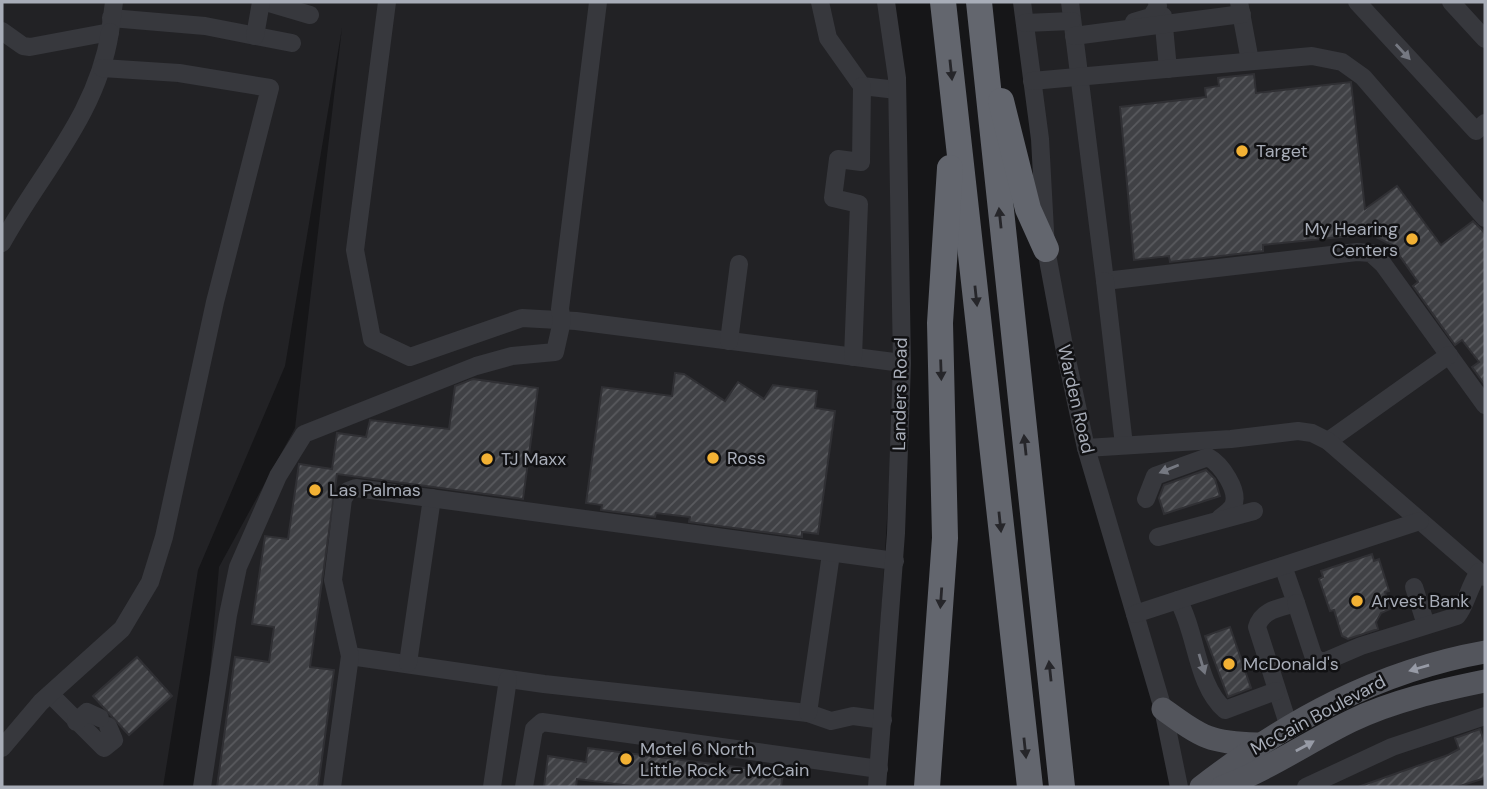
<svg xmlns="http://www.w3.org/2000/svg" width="1487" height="789" viewBox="0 0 1487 789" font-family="'DM Sans',sans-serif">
	<defs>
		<pattern id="building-hatch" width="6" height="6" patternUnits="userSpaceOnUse" patternTransform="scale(1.75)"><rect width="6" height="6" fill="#404145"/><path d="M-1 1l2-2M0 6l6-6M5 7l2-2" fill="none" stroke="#595a5e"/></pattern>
	</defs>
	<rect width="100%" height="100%" fill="#161618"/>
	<g fill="#222225">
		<path d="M2,2H883L887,13L895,385L871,787H200L219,567L295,428L342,28L285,366L198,570L163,787H2Z"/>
		<path d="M1022,2H1485V653L1401,673L1204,787H1178L1077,412L1045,200Z"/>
		<path d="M1485,681V787H1238L1290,755Z"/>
	</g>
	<g fill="url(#building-hatch)" stroke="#303034" stroke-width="2">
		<path d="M1254,74L1256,93L1351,82L1365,209L1397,186L1441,245L1473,221L1481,229L1485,234V385L1472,367L1479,362L1462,340L1455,345L1413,286L1418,282L1392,245L1370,234L1263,245V251L1170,262L1169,256L1134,260L1120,107L1206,97L1205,88L1219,86L1218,78Z"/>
		<path d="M675,373L684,374L725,401L738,382L764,399L773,385L817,391L815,408L835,411L818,534L802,532V537L689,522L690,517L656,513L655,517L601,510L602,505L586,503L602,387L672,396Z"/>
		<path d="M473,379L538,388L523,499L337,474L310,667L334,670L318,787H217L235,657L269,662L274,627L252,624L265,536L288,539L299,464L332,469L337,433L366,437L370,420L449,429L455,386Z"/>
		<path d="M1206,470L1215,479L1220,496L1164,514L1159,498L1164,485Z"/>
		<path d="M1372,554L1374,561L1379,559L1389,591L1385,592L1390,609L1381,613L1376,622L1378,629L1348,639L1342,636L1334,610L1330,611L1319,579L1323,577L1321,571Z"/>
		<path d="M1230,627L1251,688L1228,697L1205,636Z"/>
		<path d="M137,657L172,696L129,735L93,696Z"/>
		<path d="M1480,729L1485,744V778L1457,787H1358L1448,755L1459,749L1455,738Z"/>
		<path d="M588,748L783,773L781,787H640L577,779L576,787H544L548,756L586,762Z"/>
	</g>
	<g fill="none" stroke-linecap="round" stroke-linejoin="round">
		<g stroke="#37383d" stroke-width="18">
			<path d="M266,2L310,15"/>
			<path d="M387,2L355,250L372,339L410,357L522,318L576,321L902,363"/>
			<path d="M820,2L828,38L862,86L897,90"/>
			<path d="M1022,2L1040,139L1046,249L1064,346L1086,448L1163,709L1179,787"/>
			<path d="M1070,2L1105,281L1357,252L1371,253L1383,264L1485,405"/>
			<path d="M1239,2L1250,61"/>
			<path d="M1357,2L1476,131L1485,123"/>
			<path d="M1451,2L1485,39"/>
			<path d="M1163,16L1168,69"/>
			<path d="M111,18L205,26L292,43"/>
			<path d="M1134,22L1151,17L1158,6L1157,2"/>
			<path d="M1025,23L1072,21"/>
			<path d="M2,31L23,46L30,47L110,32L114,2"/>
			<path d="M255,36L261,2"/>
			<path d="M1074,36L1242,14"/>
			<path d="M1032,81L1312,56L1342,62L1363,77L1485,218"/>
			<path d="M2,243C41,172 97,115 110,32"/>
			<path d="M1105,281L1124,445"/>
			<path d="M729,341L739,264"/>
			<path d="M853,357L859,204L833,198L838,159L861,162L862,86"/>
			<path d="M1328,441L1449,355"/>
			<path d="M1086,448L1231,439L1298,431L1312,433L1328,441L1485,577"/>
			<path d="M1146,499L1155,476L1208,457C1221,464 1240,491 1233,506C1230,511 1224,515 1220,518"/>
			<path d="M1158,537L1254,511"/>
			<path d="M1283,566L1296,603C1281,608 1262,609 1257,627L1289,727"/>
			<path d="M1414,587L1426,625"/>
			<path d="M1178,600C1197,633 1196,685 1225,710L1276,691"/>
			<path d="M1296,603L1313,655L1318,661H1326L1361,646L1457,616C1466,606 1469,586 1479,572"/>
			<path d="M1135,614L1420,521"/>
			<path d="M350,656L544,684L808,713L831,721L853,716L883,720"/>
			<path d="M408,663L432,498"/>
			<path d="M50,694L104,748L114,740L108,726"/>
			<path d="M808,713L831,554"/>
			<path d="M76,722L87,712L100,718"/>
			<path d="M2,748L41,702L122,629L150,582L164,537L215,302L270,88L179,73L102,68"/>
			<path d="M202,787L228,615L238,567L278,476L304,434L476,366L512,356L555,352L562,321L560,309L598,2"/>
			<path d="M332,787L350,656L333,580L343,499L348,491L356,488L895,561"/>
			<path d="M492,787L508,679"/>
			<path d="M524,787L534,729L542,722L879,769"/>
			<path d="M877,787L896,533L902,363L897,78L886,2"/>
			<path d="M1306,787L1392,747L1485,716"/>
		</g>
		<g stroke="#53555c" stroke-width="23">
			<path d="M1163,709C1202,737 1209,743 1257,744"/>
			<path d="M1201,787C1287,721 1378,671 1485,652"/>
			<path d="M1222,787C1268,770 1308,742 1351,721C1392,701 1441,690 1485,681"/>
		</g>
		<g stroke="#63666e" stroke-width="26">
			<path d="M943,2L1030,787"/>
			<path d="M979,2L1062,787"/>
			<path d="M1001,101L1028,209L1046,249"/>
			<path d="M927,787L945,538L940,323L950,168"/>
		</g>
	</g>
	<defs><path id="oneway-solid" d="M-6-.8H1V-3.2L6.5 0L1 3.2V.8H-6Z" transform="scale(1.75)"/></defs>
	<g fill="#757881">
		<use href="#oneway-solid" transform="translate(1403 52) rotate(47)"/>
		<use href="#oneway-solid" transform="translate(1169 469) rotate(158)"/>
		<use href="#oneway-solid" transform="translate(1202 664) rotate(73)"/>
	</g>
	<g fill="#26262a">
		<use href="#oneway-solid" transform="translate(951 70) rotate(84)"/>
		<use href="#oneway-solid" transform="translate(1000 218) rotate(-96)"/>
		<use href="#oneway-solid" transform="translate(976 296) rotate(84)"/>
		<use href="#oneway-solid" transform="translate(941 370) rotate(88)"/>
		<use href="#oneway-solid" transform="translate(1025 445) rotate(-96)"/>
		<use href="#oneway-solid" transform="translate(1000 522) rotate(84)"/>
		<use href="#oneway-solid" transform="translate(941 598) rotate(94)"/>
		<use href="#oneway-solid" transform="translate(1050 671) rotate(-96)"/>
		<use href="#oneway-solid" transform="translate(1025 748) rotate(84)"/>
	</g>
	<g fill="#979ba6">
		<use href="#oneway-solid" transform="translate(1419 668) rotate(164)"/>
		<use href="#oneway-solid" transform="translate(1305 746) rotate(-29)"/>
	</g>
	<g fill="#f2b134" stroke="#111113" stroke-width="2.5">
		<circle cx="1242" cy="151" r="7"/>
		<circle cx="1412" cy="239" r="7"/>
		<circle cx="713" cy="458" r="7"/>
		<circle cx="487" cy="459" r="7"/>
		<circle cx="315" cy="490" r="7"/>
		<circle cx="1357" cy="601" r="7"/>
		<circle cx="1229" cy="664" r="7"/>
		<circle cx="626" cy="759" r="7"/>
	</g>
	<g text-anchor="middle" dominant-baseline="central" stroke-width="5" stroke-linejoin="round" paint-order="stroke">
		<g font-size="18" fill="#a8adb8" stroke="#111113" text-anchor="start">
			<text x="1256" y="151">Target</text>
			<text x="1398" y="229" text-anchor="end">My Hearing<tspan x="1398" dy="21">Centers</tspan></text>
			<text x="727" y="458">Ross</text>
			<text x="501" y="459">TJ Maxx</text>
			<text x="329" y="490">Las Palmas</text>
			<text x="1371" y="601">Arvest Bank</text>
			<text x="1243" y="664">McDonald's</text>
			<text x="640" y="749">Motel 6 North<tspan x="640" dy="21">Little Rock - McCain</tspan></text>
		</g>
		<g font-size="18" fill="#a8adb8" stroke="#111113">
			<text transform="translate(900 394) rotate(-89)">Landers Road</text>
			<text transform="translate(1076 399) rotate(77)">Warden Road</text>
			<text transform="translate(1318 715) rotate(-28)">McCain Boulevard</text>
		</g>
	</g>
	<rect width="1487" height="789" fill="none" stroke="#a8adb8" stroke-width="7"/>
</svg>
